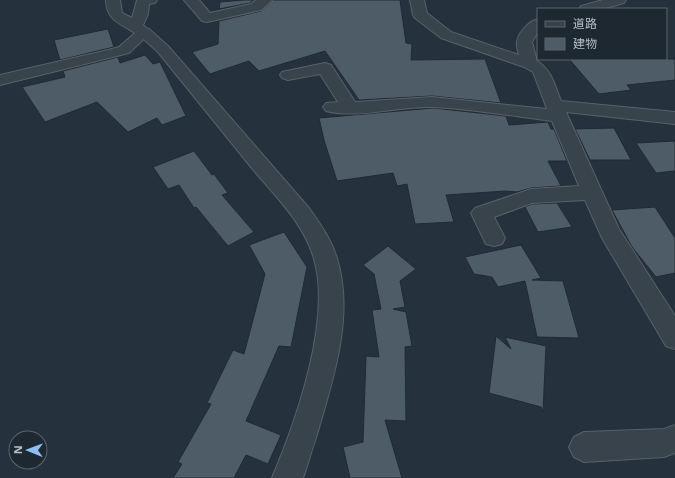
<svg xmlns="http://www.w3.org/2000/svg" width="675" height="478" viewBox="0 0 675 478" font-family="'Noto Sans','Noto Sans JP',sans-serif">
	<rect width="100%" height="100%" fill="#25313c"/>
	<g fill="#4e5c67" stroke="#202a33">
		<path d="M245,0H254L250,3L219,9L220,2Z"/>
		<path d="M273,0H400L406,43L412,44L411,60L485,59L501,103L432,96L359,100L325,51L259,71L249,61L210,74L192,52L218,44L219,21L261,11Z"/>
		<path d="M108,29L114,47L60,60L54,40Z"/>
		<path d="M145,55L153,64L160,62L186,116L162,125L157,118L128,132L97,102L45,122L22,87L65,77L63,71L118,57L120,63Z"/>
		<path d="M569,59H675V80L627,85L631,90L599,94Z"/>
		<path d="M433,108L506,116L509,125L548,122L551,129H554L567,161H548L561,186L531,188L517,192L506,191L446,195L454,222L415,224L407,184L397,186L393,173L337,181L324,140L319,118Z"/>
		<path d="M614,128L631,160H590L575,129Z"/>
		<path d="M675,141V171L656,173L636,143Z"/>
		<path d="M194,151L212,175L214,174L228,193L222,195L254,232L228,246L196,207L194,208L179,185L168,189L153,167Z"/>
		<path d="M557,203L572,227L538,232L525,207L532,204Z"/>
		<path d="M655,207L675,238V273L656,277L632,247L612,210Z"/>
		<path d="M284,232L307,267L291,347L279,346L246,421L281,435L268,464L246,455L234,478H173L182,464L178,462L211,404L207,403L233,350L244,354L265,274L249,245Z"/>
		<path d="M521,245L541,278L532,280L563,281L579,338L537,337L525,281L498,287L492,277L474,274L465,257Z"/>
		<path d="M388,246L416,269L400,281L405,307L393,309L406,312L412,346L405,347L406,421L385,420L402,478H350L343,447L363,442L366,356L379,357L372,310L381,309L374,274L363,265Z"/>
		<path d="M496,336L511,349L505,337L546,346L543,412L541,407L489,393Z"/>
	</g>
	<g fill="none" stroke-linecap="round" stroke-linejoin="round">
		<defs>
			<g id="minor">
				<path d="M106,0H120L122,13L132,18L137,0H157L155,3L149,4L148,14L143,25L151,32L129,53L0,85V75L108,50L119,47L135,33C120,23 106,20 106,0Z"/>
				<path d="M184,0H199L210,13L251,4L256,0H272L261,10L207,22L202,21Z"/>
				<path d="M410,0H424L427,13L451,32L519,55C518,51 516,46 517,42C518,33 529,21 538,19V32L532,42L537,61C552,70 555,86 561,101L675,112V124L566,112L619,229L675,316V349L666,346L602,238L585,200L532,203L494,217L505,238L502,244L494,246L486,244L471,213L475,208L531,189L579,186L552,121C513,116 471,109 433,107C399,106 358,119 326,111L323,107L326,103L338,102L320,74L288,80L282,78L280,75L282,72L325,63L331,65L355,102L432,97L547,109L533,72L524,67L441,38L415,18L413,15Z"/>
				<path d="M603,0H626L624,3L602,9H579L581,6Z"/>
				<path d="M675,425V453L664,457L584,462L574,457L569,447L574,437L584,432L664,429Z"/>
			</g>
			<path id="tertiary" d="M144,28L149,29L168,46L309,208C321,225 333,242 338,262C354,319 332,383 316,438C311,451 308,465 303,478H272C296,421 332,320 314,259C304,223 274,195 251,167C220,129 189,90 158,52L139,35L137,32L139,29Z"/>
		</defs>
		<use href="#minor" stroke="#57616a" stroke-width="2"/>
		<use href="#tertiary" stroke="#57616a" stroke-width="2"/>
		<use href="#minor" fill="#39434c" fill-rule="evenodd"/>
		<use href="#tertiary" fill="#39434c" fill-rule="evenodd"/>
	</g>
	<rect x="537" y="8" width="130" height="52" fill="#1e2831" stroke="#5a646d"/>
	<rect x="545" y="21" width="20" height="6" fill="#39434c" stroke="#5a646d"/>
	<text x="573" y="28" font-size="12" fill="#b5bec7">道路</text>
	<rect x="545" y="38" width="20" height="12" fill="#4e5c67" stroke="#5a646d"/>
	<text x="573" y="48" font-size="12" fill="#b5bec7">建物</text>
	<g transform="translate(28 450) rotate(271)"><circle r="19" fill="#1e2831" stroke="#5a646d"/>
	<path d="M0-3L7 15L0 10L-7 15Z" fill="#90bef1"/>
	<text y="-6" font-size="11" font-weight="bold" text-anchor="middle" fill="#b5bec7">N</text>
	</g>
</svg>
